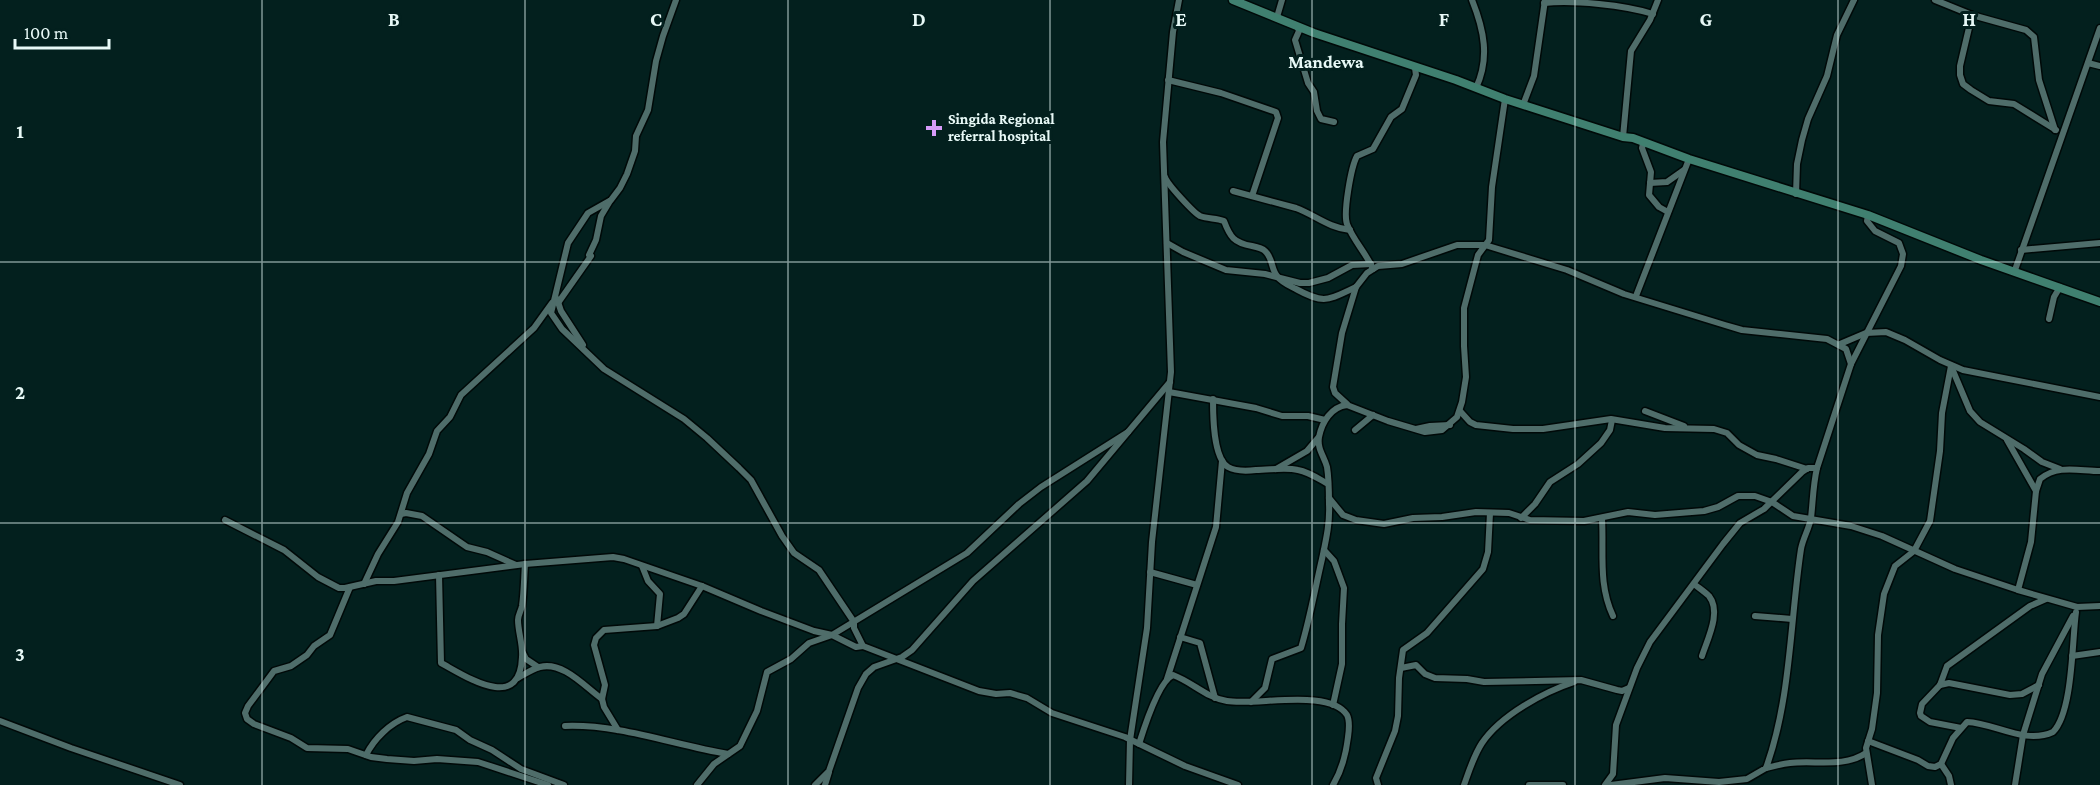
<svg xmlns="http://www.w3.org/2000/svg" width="2100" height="785" viewBox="0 0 2100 785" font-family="'Crimson Pro',serif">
	<rect width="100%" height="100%" fill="#03201e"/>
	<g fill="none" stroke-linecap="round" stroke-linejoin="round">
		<defs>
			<g id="minor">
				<path d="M676,0L663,36L656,61L648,110L636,136L635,151L627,174L620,188L611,200L588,213L568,243L551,313L562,329L604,369L684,419L707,438L739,468L751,480L782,536L794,553L819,570L854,622V628L863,646L979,691L996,694L1010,693L1027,698L1052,713L1125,737L1185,766L1238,785"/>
				<path d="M1472,0C1484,30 1490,58 1476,88"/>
				<path d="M1935,0L1972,15L2026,30L2034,37L2039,80L2055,130"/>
				<path d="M1544,3C1574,0 1624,5 1653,14"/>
				<path d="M1972,15L1960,66V75L1963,84L1971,90L1989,101L2014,104L2056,130"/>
				<path d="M1277,17L1282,0"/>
				<path d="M1297,26L1299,31L1295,40L1308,83L1314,92L1317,111L1321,119L1334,122"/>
				<path d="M2088,63L2100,66"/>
				<path d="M1168,80L1221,93L1276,112L1278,118L1252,196"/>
				<path d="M1523,105L1534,76L1545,0"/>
				<path d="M1623,137L1631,51L1650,20L1658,0"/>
				<path d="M1643,144L1642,148L1651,172L1649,195L1659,207L1668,212"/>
				<path d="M1165,177C1167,184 1194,213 1200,216C1208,219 1216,218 1224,221C1230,237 1234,243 1252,246C1257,247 1262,248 1265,251C1273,258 1271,269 1277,276C1281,282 1290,286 1296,289C1325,305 1328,300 1356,287"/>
				<path d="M1650,183L1667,182L1684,170"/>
				<path d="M1233,191L1296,208C1315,215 1329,228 1350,230"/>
				<path d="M1796,194L1797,164L1802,140L1808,119L1827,76L1837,35L1854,0"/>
				<path d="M1167,243L1183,252L1226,270L1265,274L1300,283H1309L1328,278L1352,265L1371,264"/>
				<path d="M2021,250L2100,243"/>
				<path d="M1373,269C1366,253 1353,240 1347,224C1343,213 1351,167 1357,156L1373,149L1391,117L1402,109L1416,75L1415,68"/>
				<path d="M2015,270L2100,28"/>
				<path d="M1636,296L1689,159"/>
				<path d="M557,299L561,311L583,345"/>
				<path d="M558,303L591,256L589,255L596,240L601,216L610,201"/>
				<path d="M2049,319L2054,297L2060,287"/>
				<path d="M1840,344L1866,333L1886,332L1905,340L1940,360L1963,370L2100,397"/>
				<path d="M1951,366L1970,411L1980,422L2024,449L2042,462L2060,469"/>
				<path d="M1169,392L1256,408L1282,416H1308L1325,420"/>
				<path d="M1213,399C1213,415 1213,458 1228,467C1235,471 1248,471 1256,470C1270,470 1285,467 1298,470C1309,472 1319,479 1328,484"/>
				<path d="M1347,404L1335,393L1333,387L1342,333L1356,287L1367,273L1378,266L1402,264L1457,245H1485L1567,270L1624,294L1725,325L1742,330L1827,339L1846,349L1851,364"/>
				<path d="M1460,411L1470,422L1476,425L1513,429H1543L1611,419L1665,428L1714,429L1727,433L1739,445L1757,455L1776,459L1807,469"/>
				<path d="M1645,411L1684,426"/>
				<path d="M1416,429L1430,426L1450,425"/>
				<path d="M1355,430L1373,415"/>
				<path d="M2007,440L2036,491"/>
				<path d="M1276,469L1307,451L1318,438"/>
				<path d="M1329,498L1343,515L1356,520L1384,524L1413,518L1442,517L1476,512L1509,513L1530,520L1584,521L1628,512L1655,515L1704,511L1718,507L1738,496H1755L1772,502L1793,516L1851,526L1882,536L1955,569L2018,590L2077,607L2100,606"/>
				<path d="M401,514L406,513L422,516L467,547L487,552L516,565"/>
				<path d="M1521,518L1535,504L1550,482L1578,464L1601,443L1610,430L1612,420"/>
				<path d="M1602,519C1604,553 1598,584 1613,616"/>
				<path d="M225,520L284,550L318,577L339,588H345L376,581H394L525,564L613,557L624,559L702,586L761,611L814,631L832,635L856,647L863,646"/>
				<path d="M1324,550L1334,561L1344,588L1342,624V664L1333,705"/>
				<path d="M642,566L648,581L660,594L657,626"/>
				<path d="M1150,572L1197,585"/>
				<path d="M439,575L441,663C467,677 520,713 522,657C523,644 518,632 518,620C518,615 521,611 522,606C524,592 524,578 525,564"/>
				<path d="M364,584L378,554L398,522L407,493L429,454L437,431L450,417L461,395L534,328L552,303"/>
				<path d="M1694,584C1699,588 1705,592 1709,596C1722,612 1707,640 1702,656"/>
				<path d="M350,587L330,635L314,646L307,655L291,666L274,671L248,706L245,713L247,719L254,724L291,738L307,748L348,749L371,757L387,759L414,761L437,759L478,762L548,785"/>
				<path d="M2018,590L2031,542L2036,491L2040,479C2058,464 2079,471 2100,471"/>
				<path d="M1755,616L1792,619"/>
				<path d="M1180,637L1200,643L1215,698"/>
				<path d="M523,653L526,659L538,667"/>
				<path d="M2072,656L2100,652"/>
				<path d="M1401,668L1416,665L1425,674L1435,678L1467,679L1484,682L1581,680L1617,690L1622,691L1629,688"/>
				<path d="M518,678C525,674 532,669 540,667C563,661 585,687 602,699"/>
				<path d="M1167,679L1216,527L1222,461"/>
				<path d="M1940,685L1949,683L2010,695L2022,694L2039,685"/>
				<path d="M1251,702L1265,688L1272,659L1301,648C1310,618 1315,589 1322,559C1326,540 1330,523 1329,504C1329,492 1329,479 1327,467C1324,456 1317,449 1319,437C1322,422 1331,407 1347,405L1388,421L1425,432L1442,430L1457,417L1462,402L1466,377L1464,346V308L1478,255L1489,240L1492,187L1505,99"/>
				<path d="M0,721L71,748L180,785"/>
				<path d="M565,726C620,724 674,745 728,754"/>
				<path d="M1961,728L1930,722L1921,716L1920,713L1922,704L1940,685L1947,666L2030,606L2046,599"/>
				<path d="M618,730L604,707L602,699L605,685L594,645L596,638L604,630L657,626L678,618L684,614L702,586"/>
				<path d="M1868,741L1918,760L1928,766L1935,767L1941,764L1953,738L1967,722C1995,723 2025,745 2053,732C2073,712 2072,640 2076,612"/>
				<path d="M1139,744C1144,728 1159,681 1173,675C1192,682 1207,698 1227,701C1255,706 1330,688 1347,715C1350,721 1349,730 1348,737C1346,754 1342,770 1333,785"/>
				<path d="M366,755C374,739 390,723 407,717L456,730L470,740L492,750L521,769L564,785"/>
				<path d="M1941,764L1949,776L1951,785"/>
				<path d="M1766,768C1774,766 1782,764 1790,763C1815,760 1844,768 1866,753"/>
				<path d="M697,785L714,764L740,746L757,711L767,672L791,659L809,643L832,635L967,553L1019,504L1041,487L1128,432"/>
				<path d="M815,785L829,771L858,688L866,674L874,667L902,657L912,650L973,581L1087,481L1170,382"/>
				<path d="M825,785L829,772"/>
				<path d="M1129,785L1130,740L1147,628L1152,542L1171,372L1163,142L1173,32L1179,0"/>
				<path d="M1378,785L1376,778L1395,731L1398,716L1399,678L1403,650L1427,633L1483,569L1488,552L1490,513"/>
				<path d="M1464,785C1469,771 1474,755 1482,743C1501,715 1544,692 1574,682"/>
				<path d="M1529,785H1563"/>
				<path d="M1605,785L1613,774L1616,725L1637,668L1650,642L1723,544L1740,523L1764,509L1802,472L1808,468H1817"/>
				<path d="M1611,785L1665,778L1719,782L1747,779L1766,768C1791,699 1790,621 1801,549C1803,538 1809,529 1811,518C1813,501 1813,485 1817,468L1851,364L1901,266L1903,254L1899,243L1875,231L1867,221L1868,215"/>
				<path d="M1872,785L1866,748L1872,729L1877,693L1878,635L1884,594L1895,566L1914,551L1930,521L1940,451L1942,413L1951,366"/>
				<path d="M2015,785L2023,735L2042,674L2073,616"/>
			</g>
			<path id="secondary" d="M1233,0L1314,33L1456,80L1505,99L1623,137L1633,138L1689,159L1868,215L1981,260L2100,302"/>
		</defs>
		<use href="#minor" stroke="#000908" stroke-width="9"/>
		<use href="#secondary" stroke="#000908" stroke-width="11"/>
		<use href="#minor" stroke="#4f6d6a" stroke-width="6"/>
		<use href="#secondary" stroke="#408070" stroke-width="8"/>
	</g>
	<path fill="none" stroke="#e8f9f7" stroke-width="1.5" stroke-opacity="0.55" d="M262,0V785M525,0V785M788,0V785M1050,0V785M1312,0V785M1575,0V785M1838,0V785M0,262H2100M0,523H2100"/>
	<path fill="#d69bf9" stroke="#03201e" stroke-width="2" d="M931 119h6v6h6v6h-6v6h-6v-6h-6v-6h6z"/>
	<g text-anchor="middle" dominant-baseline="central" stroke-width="6" stroke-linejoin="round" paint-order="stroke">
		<g font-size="15" font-weight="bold" fill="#e8f9f7" stroke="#03201e" text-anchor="start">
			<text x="948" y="119">Singida Regional<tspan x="948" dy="17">referral hospital</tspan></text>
		</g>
		<g font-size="18" font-weight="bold" fill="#e8f9f7" stroke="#03201e">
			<text x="1326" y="62">Mandewa</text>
		</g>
	</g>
	<g font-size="20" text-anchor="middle" font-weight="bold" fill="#e8f9f7" stroke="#03201e" stroke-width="6" stroke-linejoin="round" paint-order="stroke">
		<text x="394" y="26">B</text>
		<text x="656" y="26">C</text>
		<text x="919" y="26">D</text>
		<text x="1181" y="26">E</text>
		<text x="1444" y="26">F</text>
		<text x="1706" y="26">G</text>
		<text x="1969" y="26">H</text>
		<text x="20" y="138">1</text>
		<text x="20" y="399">2</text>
		<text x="20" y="661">3</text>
	</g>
	<path d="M15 39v9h94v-9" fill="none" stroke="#e8f9f7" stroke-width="3"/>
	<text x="24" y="39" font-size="18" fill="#e8f9f7" stroke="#03201e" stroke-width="4.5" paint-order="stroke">100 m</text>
</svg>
